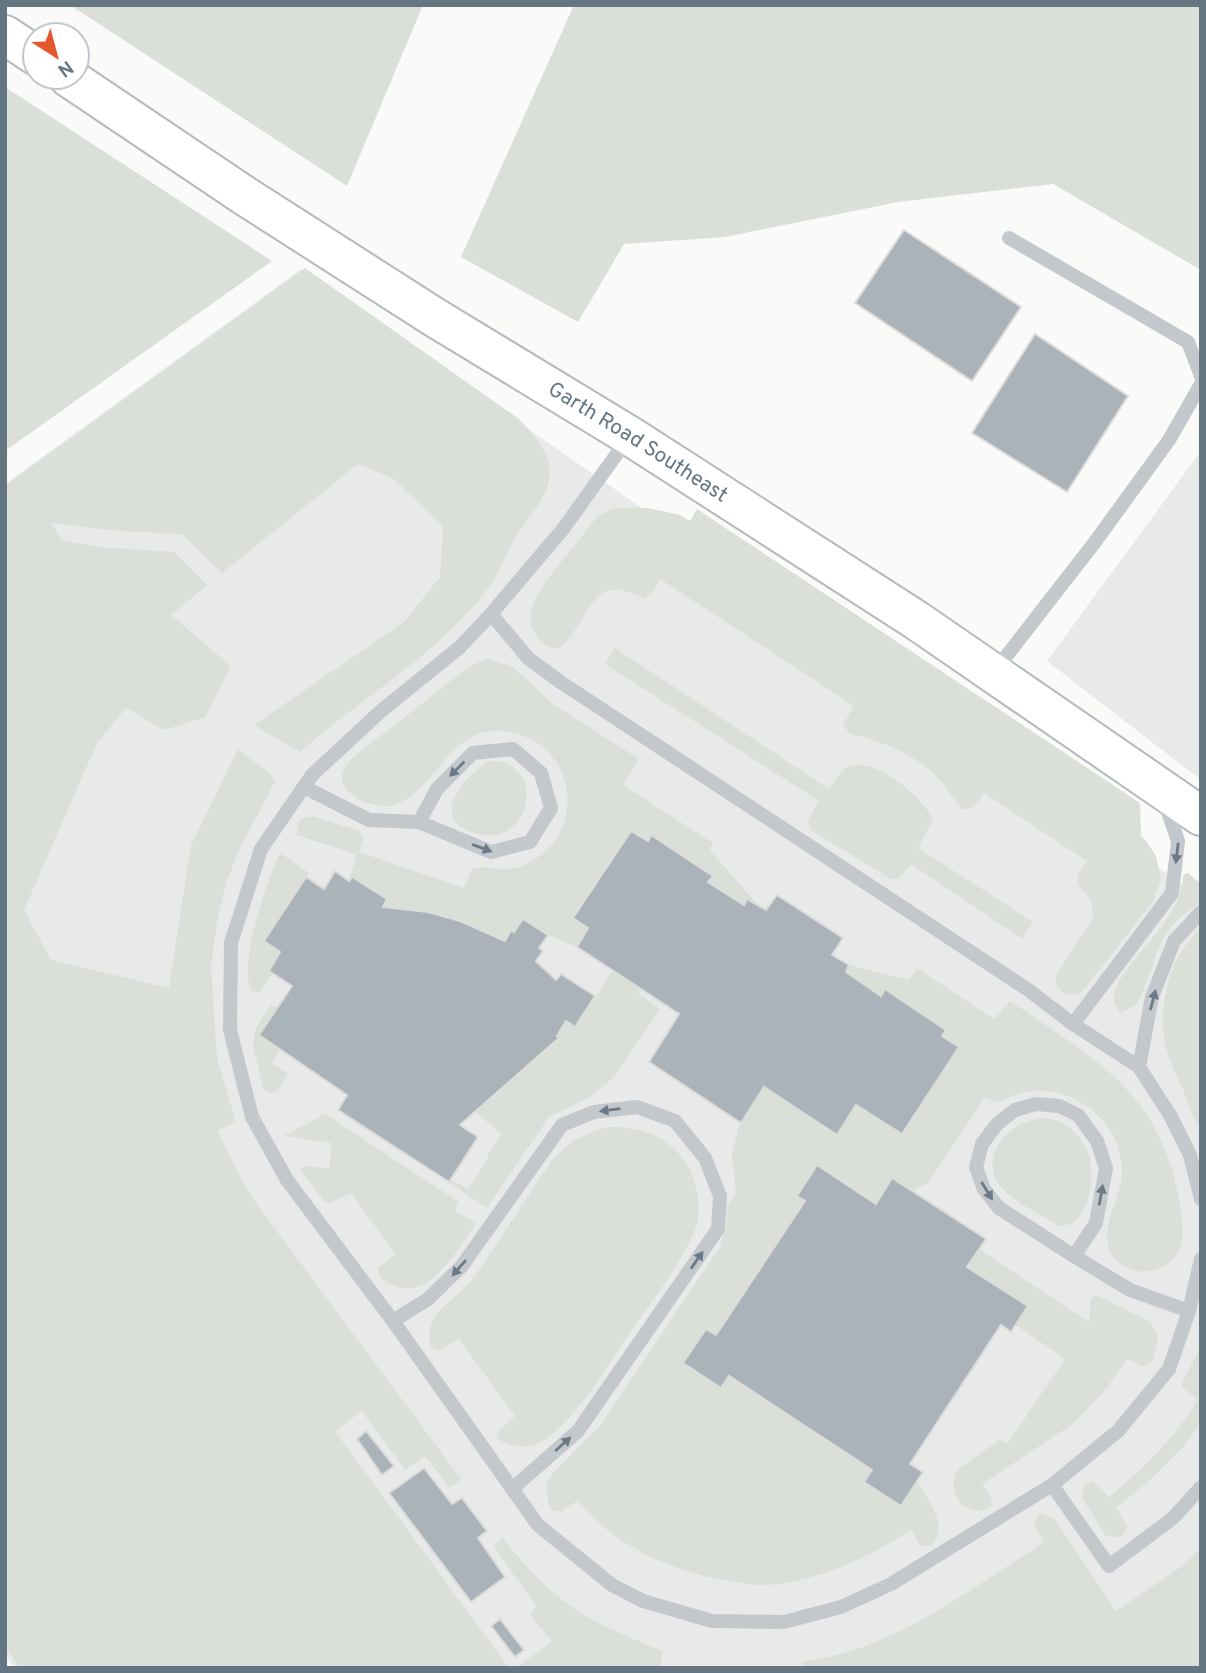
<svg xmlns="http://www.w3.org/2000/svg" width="1206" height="1673" viewBox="0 0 1206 1673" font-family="Overpass,sans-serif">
	<rect width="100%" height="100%" fill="#fafaf8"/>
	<g fill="#e8e9e9">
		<path d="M300,270L1189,889L1201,902V1668H15L5,1655V484Z"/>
		<path d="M1201,451V780L1047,661Z"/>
	</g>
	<g fill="#dadfd7">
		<path d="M70,5H423L347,186Z"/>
		<path d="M574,5H1201V270L1053,184L898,202L725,237L624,244L578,322L461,257Z"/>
		<path d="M5,87L272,261L5,451Z"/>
		<path d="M305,268L519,419C534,436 553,453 549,479C547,498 528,518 517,534C506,552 500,574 486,591C436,656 361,698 300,752L254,725L404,622L440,577L443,527L394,479L358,464L222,573L182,534L121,531L51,523L62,540L98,547L174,552L207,585L171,615L231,666L205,717L164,730L126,708L97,743L24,910L51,960L169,988L191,845L238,749L269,773L275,781L237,854L226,884L217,922L211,967L217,1059L236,1122L217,1131L242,1181L259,1207L461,1479L450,1488L425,1456L405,1470L362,1411L335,1431L509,1668H20L5,1647V486Z"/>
		<path d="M648,508L680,515L690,521L697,509L1140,803L1141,836L1147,842L1156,856L1161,880L1152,903L1082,992L1076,995L1063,994L1056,984V975L1093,918C1094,904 1089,893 1077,885L1078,875L1087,861L984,793C978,801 974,811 962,809C953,799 947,788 938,778C915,754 882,740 850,734L843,725L854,706L660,579L653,592L644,599C590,568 591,621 560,648C551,649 547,647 541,641C511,613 555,570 573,548C582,537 592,519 605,512C617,505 634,509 648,508Z"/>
		<path d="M615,648L829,789C834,783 839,772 845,768C870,752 924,797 933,820L918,848L1033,922L1022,939L911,864L899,879H891L811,830L808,821L819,801L605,664Z"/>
		<path d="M488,659L513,667L553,704L639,759L623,785L713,843L710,850L758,905L748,899L744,905L708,882L713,875L651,836L648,841L631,831L573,918L588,928L577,947L548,935L524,919L514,932L511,930L505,941L460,921L428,912L383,907L386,899L353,877L349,881C350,873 355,866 356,854L296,835L300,819L312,816L360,831L363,839L359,852L464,888L473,868C492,865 503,874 524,865C588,837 580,746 510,732C450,721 439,789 394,805C371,812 316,786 356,755C381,735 407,716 432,696C450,682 465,666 488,659Z"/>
		<path d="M491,761C548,760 533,854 471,832C428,816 467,772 491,761Z"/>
		<path d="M280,853L309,873L264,941L280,952L269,970L273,973L260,992H252C237,965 267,881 280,853Z"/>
		<path d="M1188,873L1201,884V903C1155,928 1159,958 1139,1000L1134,1006L1120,1013L1114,1003C1111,965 1183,927 1183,875Z"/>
		<path d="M1201,928V1129C1192,1118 1188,1102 1183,1089C1176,1073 1166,1055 1164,1038C1159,1000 1171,954 1201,928Z"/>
		<path d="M849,965L909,980L917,968L994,1019L1010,1001C1095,1059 1162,1093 1180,1204C1182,1219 1186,1243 1176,1256C1167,1267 1146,1275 1133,1270C1119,1265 1108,1255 1107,1240C1105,1219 1123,1193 1122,1168C1120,1121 1076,1087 1031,1091C1019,1092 1007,1099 997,1103L985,1097L928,1183L912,1191L892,1178L876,1204L817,1165L797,1196L805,1201L716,1335L705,1329L683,1364L720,1388L729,1376L872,1470L865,1482L901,1506L917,1482C929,1502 949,1523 932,1546H921L911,1530C866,1559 821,1580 767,1585C757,1586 745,1583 735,1582C674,1573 618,1548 577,1501L560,1512L552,1510L548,1503L547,1482L554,1472L599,1427L720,1247L727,1221V1207L736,1193L732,1154L738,1129L764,1087L836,1135L856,1105L901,1134L959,1047L942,1036L946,1030L886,990L881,996L846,972Z"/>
		<path d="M613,970L642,989L638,994L660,1009L614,1077L591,1096L549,1117L487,1208L449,1182L451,1179L468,1189L489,1158L487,1156L501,1134L476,1112L560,1039L557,1036L566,1021L576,1027Z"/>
		<path d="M271,1004L277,1008L259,1035L280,1049L272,1063L288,1074L277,1091L271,1093L264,1090L253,1046L255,1030Z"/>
		<path d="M325,1114L459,1202L454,1210L476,1223C454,1255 423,1313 380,1277L378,1268L395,1254L351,1193L329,1204L324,1201L300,1170L303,1166L329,1168L332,1143L284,1136Z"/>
		<path d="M1040,1118C1047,1119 1055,1119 1061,1122C1074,1129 1085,1143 1089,1156C1095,1179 1090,1227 1058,1226C1028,1206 974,1187 999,1144C1008,1129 1024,1121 1040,1118Z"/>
		<path d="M605,1127C633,1126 659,1132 678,1153C695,1171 702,1199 697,1223C690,1253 646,1309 627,1337C607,1367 571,1427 539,1443C525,1450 510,1446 498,1439L496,1434L515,1416L459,1339L439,1351L431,1348C424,1314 444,1309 464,1288C470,1283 474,1276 479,1270L552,1160L574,1140Z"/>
		<path d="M979,1249L1089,1322L1091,1298L1097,1295L1150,1322L1155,1330L1158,1339L1153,1359L1149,1364L1142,1366L1127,1358L1107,1388L1074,1423L982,1484L992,1500L991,1507C966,1521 944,1491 958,1469L999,1440L1008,1443L1065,1359L1016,1325L1028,1306L967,1267Z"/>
		<path d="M1201,1346C1201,1368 1204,1397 1201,1417C1197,1441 1136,1493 1116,1508L1128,1527L1121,1537L1106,1536L1082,1498L1085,1484L1092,1481L1109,1497C1146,1467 1172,1440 1198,1400L1182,1387L1183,1381Z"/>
		<path d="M1043,1513L1055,1520L1116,1611L1181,1567L1201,1548V1668H802L803,1662C895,1649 968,1591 1044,1542L1034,1524L1038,1515Z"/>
		<path d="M503,1538C516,1554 530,1572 546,1586C579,1617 622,1635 663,1651L660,1668H515L552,1642L530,1614L537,1607L493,1546Z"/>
	</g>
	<g fill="#aab3b9" stroke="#dcdcda" stroke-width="2">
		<path d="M904,230L1021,307L972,381L855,303Z"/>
		<path d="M1035,334L1128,396L1067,492L972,433Z"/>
		<path d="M631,831L648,841L651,835L713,876L708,882L744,905L747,899L766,910L777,895L843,938L832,955L849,965L846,972L881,996L885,989L946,1030L942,1036L959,1047L902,1134L856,1105L837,1135L764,1087L741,1123L649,1062L679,1014L577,947L588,928L573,918Z"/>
		<path d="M335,871L349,881L352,877L387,899L383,907L428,912L460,921L505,941L511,930L514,932L523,919L548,935L539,948L543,951L536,961L556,980L561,974L595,996L575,1027L566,1021L557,1036L559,1038L460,1125L478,1137L449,1182L338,1110L347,1095L259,1035L292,986L269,971L280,952L264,941L306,877L324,889Z"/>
		<path d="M817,1165L876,1204L892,1178L986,1239L967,1267L1028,1306L1011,1332L1001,1325L910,1464L923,1472L901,1506L864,1482L872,1470L729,1376L721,1388L683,1363L706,1329L716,1335L805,1201L797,1196Z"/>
		<path d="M366,1431L394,1466L382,1475L357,1439Z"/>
		<path d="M424,1468L452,1504L462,1498L487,1531L478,1538L505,1577L471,1602L389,1493Z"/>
		<path d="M500,1619L524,1650L515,1657L491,1626Z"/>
	</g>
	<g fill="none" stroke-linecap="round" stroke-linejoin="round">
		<defs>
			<g id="secondary">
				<path d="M5,35L35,55"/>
				<path id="s1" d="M68,77L245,196L434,317L630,436L916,620L1201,816"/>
			</g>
		</defs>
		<use href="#secondary" stroke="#b3babf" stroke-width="42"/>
		<g stroke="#c3c8cc" stroke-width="14">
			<path d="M1009,238L1188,342L1201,376"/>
			<path d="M629,437L563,529L491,614L460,647L381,711L312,775L261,849L231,943L230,1030L252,1117L287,1180L393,1321L538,1525L612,1585L643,1601L712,1621L784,1622L841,1607L891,1584L1052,1485L1118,1431L1169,1369L1189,1311L1201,1259"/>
			<path d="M491,614L529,659L562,683L1027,989L1073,1024L1139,1067L1170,1115L1190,1155L1201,1199"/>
			<path d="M994,672L1095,542L1169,440L1201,384"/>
			<path d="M304,787L369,820L419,822L491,852L530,842L551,808L541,773L513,749L473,753L437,789L419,822"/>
			<path d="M1073,1024L1172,893L1178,841L1165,803"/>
			<path d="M1139,1067L1152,997L1174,941L1201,912"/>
			<path d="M1074,1256L1096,1223L1106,1168L1097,1141L1078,1115L1059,1106L1036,1104L1015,1110L997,1124L982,1144L976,1167L984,1189L999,1208L1074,1256L1130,1290L1189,1311"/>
			<path d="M393,1321L428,1299L461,1267L562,1125L594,1112L637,1107L675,1121L705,1158L720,1196L718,1229L578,1431L512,1489"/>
			<path d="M1052,1485L1109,1566L1173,1518L1201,1487"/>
		</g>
		<use href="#secondary" stroke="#fff" stroke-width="38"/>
	</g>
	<defs><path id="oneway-solid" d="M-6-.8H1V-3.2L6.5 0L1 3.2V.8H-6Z" transform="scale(1.75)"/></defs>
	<g fill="#6a7a87">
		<use href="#oneway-solid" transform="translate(457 769) rotate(135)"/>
		<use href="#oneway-solid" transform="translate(482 848) rotate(20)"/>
		<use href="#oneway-solid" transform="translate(1177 853) rotate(97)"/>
		<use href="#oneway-solid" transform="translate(1153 1000) rotate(-75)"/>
		<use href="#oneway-solid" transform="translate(610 1110) rotate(173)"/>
		<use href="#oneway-solid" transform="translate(987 1191) rotate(58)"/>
		<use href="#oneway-solid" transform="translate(1101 1195) rotate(-80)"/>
		<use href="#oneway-solid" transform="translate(697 1260) rotate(-55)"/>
		<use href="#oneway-solid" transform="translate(459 1268) rotate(131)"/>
		<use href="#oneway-solid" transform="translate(563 1444) rotate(-42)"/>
	</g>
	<g text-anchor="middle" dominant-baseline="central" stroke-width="7" stroke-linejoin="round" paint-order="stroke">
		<g font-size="21" fill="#657683" stroke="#fff">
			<text stroke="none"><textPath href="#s1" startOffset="677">Garth Road Southeast</textPath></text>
		</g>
	</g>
	<rect width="1206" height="1673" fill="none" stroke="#657683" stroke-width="14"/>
	<g transform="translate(56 56) rotate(144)"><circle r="33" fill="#ffffff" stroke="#c1c8cd" stroke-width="2"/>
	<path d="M0-5L12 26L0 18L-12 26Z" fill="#e4572e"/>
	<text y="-10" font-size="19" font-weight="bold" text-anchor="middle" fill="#657683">N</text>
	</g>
</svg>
